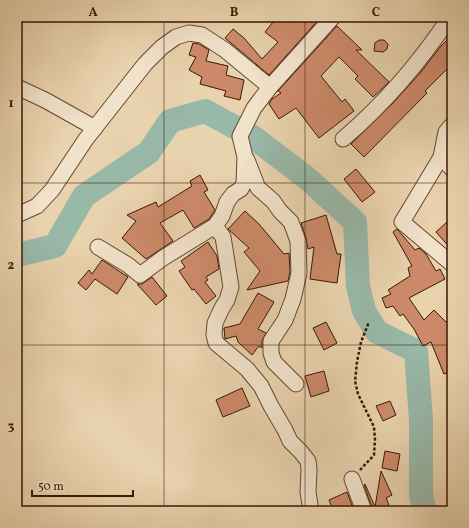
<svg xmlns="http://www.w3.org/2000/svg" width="469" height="528" viewBox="0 0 469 528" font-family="Vollkorn,serif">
	<rect width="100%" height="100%" fill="#e9d2ae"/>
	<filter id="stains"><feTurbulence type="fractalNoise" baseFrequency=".005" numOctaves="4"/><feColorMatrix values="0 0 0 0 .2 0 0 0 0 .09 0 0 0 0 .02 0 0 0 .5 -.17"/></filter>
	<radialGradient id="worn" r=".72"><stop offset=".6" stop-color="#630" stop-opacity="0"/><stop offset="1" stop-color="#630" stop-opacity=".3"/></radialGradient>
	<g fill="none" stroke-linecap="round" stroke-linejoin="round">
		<path stroke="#98b8a8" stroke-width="24" d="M17,255L55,246L84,196L149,152L170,121L205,111L253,137L308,179L355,222L358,286L364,311L377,332L416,351L421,420V496L425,511"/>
	</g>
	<g fill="#cd8a6a" stroke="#381903">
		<path d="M277,17H321L269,75L225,38L233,29L244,38L262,59L278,42L265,32Z"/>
		<path d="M337,26L362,50H356L389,82L373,97L355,79L358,76L339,57L321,76L342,102L345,99L354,111L319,138L296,108L279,119L269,104L272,99L281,93L278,91Z"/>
		<path d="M452,35V64L425,91L427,93L364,157L351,144L393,103L421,72L441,46Z"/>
		<path d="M379,40H384L388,44L387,49L383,52L374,51L375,43Z"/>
		<path d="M193,43L199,44L209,50L206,61L228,66L226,75L244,80L240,100L224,96L226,91L200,84L202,77L189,70L196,57L189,55Z"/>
		<path d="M356,169L375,192L362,202L344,179Z"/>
		<path d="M200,175L208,190L204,192L215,210L209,219L194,228L183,210L160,223L173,241L146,259L122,238L136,221L127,215L156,202L158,207L192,186L190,181Z"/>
		<path d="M245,211L259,224L284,254L289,253L290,272L288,281L247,290L260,271L244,252L249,248L228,229Z"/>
		<path d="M326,215L337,254H341L337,283L310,279L314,247L308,249L306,238L301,223Z"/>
		<path d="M447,222L452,228V250L436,232Z"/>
		<path d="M397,229L415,250L419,248L426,254L436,271L440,269L445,279L409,298L424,320L434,310L446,322L452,319V371L444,374L431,342L423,346L414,329L403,314L400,316L393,306L386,308L382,298L391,294L388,290L410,276L408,268L412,266L393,232Z"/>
		<path d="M208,242L217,256L219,269L206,277L208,280L205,282L216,296L206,304L194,289L192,290L179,271L185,267L181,261Z"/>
		<path d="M102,260L128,277L117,294L95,279L86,290L78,283L89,270L92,274Z"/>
		<path d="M152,277L167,296L156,305L137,284H142Z"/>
		<path d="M258,293L274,302L258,329L266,333L262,341V348L259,346L252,355L238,342L236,336L225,339L224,328L240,324Z"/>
		<path d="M326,322L337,343L324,350L313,328Z"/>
		<path d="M324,371L329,391L311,397L305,376Z"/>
		<path d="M242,388L250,406L223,417L216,400Z"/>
		<path d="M390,401L396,415L383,421L376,406Z"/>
		<path d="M385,451L400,454L397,471L382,468Z"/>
		<path d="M381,471L392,495L386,498L389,505L377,511H373L364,485L365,484L375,507Z"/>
		<path d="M347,492L354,511H333L329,500Z"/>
	</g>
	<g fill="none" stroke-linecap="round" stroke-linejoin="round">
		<defs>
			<g id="minor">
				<path d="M17,87L45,100L95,128"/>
				<path d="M452,125L446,132L441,157L402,222L452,264"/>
				<path d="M343,139C384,104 420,62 450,17"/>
				<path d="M441,157L452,169"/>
				<path d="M247,160L258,188L273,201L280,211L291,222L298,241L299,273L293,299L285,320L271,341V353L274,362L296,384"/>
				<path d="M17,215L37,206L52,190L86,139L145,64L162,47L176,37L189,33L202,35L225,50L270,87"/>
				<path d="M215,226L223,237L231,287L227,300L222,308L215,323L214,335L216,343L247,369L261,386L271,406L285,430L290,441L301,452L308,461L309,469L308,492L311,511"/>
				<path d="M98,247L128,265L140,275L163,258L215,226L222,216L227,202L233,194L241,189L244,183L245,157L240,136L254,108L270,87L333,17"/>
				<path d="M352,479L364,511"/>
			</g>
		</defs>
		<use href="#minor" stroke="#64472e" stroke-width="17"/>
		<path stroke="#381903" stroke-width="2.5" stroke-dasharray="3 2" stroke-linecap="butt" d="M360,470L374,455L375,440L374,427L358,394L355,381L357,362L361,342L369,322"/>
		<use href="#minor" stroke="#f1e2ca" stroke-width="15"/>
	</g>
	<path fill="none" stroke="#381903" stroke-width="1" stroke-opacity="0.55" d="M164,17V511M305,17V511M17,183H452M17,345H452"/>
	<rect width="469" height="528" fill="none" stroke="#e9d2ae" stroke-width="44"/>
	<path d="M32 490v6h101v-6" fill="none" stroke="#381903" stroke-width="2"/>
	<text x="38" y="490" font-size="12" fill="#381903" stroke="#f1e2ca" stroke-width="3" paint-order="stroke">50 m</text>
	<rect x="22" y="22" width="425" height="484" fill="none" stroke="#381903" stroke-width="1.5"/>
	<g font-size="13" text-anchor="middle" font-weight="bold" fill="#381903">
		<text x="93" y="16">A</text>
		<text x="234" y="16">B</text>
		<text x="376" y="16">C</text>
		<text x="11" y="107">1</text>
		<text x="11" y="269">2</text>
		<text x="11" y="430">3</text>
	</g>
	<rect width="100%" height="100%" filter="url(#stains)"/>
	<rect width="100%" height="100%" fill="url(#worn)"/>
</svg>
